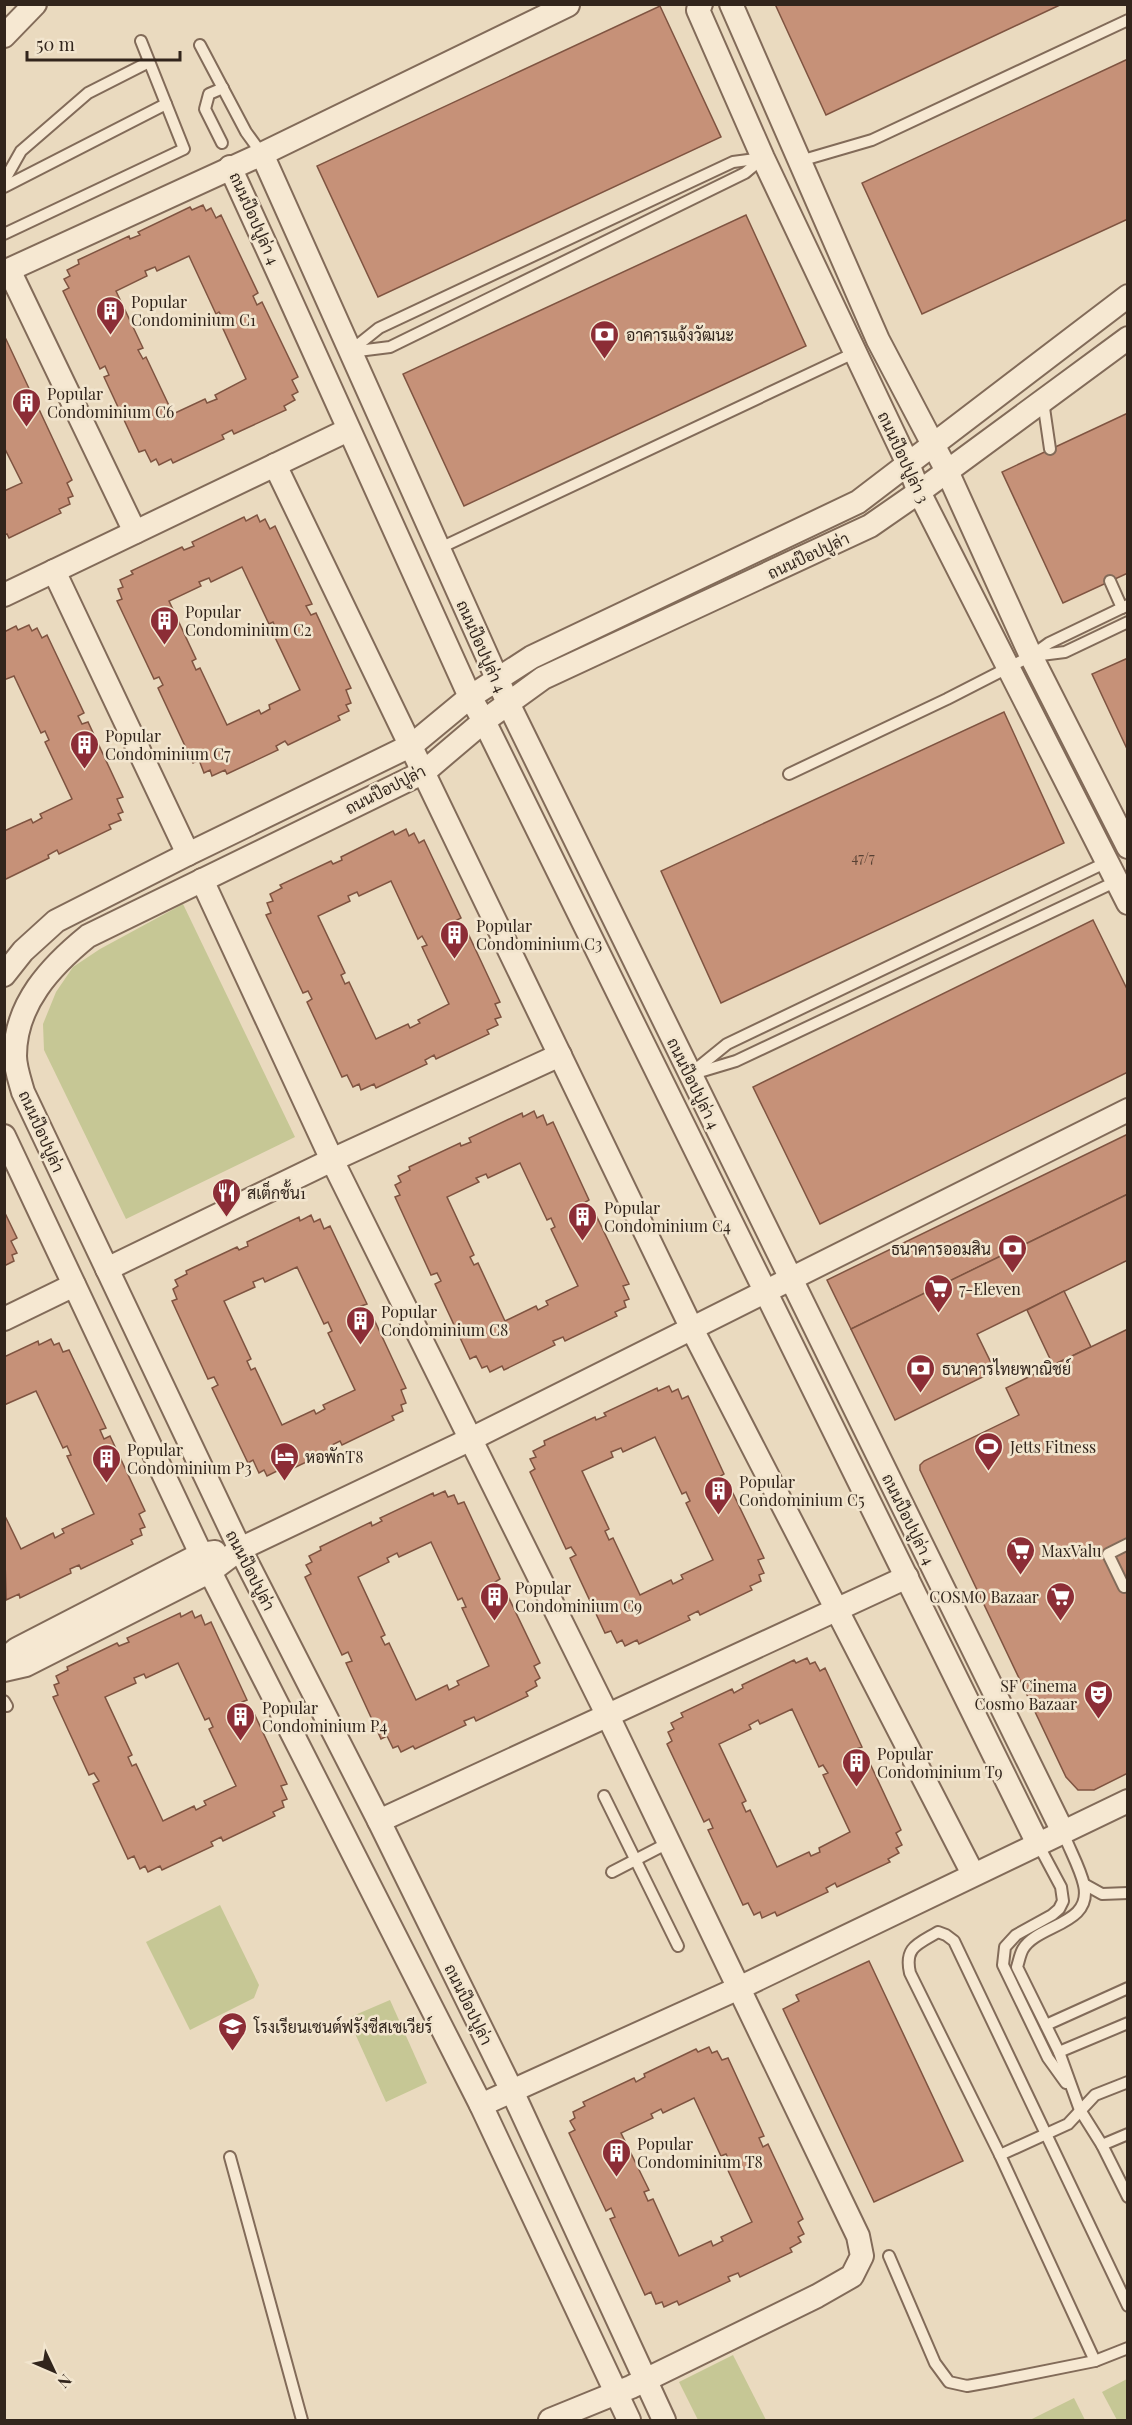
<svg xmlns="http://www.w3.org/2000/svg" width="1132" height="2425" viewBox="0 0 1132 2425" font-family="'Playfair Display',Sarabun,serif">
	<rect width="100%" height="100%" fill="#eadabf"/>
	<g fill="#c6c795">
		<path d="M183,904L295,1137L126,1219L44,1050L43,1024L56,992L73,967L100,949Z"/>
		<path d="M220,1905L259,1985L254,1998L190,2030L146,1942Z"/>
		<path d="M390,2000L427,2083L386,2102L348,2018Z"/>
		<path d="M733,2355L766,2420H698L679,2382Z"/>
		<path d="M1127,2379V2420H1117L1102,2392Z"/>
		<path d="M1074,2398L1085,2420H1030Z"/>
	</g>
	<g fill="#c69178" stroke="#7f5441" stroke-width="1.5" fill-rule="evenodd">
		<path d="M775,4H1062L826,115Z"/>
		<path d="M660,6L721,137L378,297L317,166Z"/>
		<path d="M1128,59V219L922,314L862,183Z"/>
		<path d="M203,205L206,211L211,208L216,218L221,215L258,293L253,296L257,305L262,302L298,377L292,380L298,392L292,395L295,400L284,406L286,410L234,434L232,430L222,435L224,439L173,463L171,459L159,465L156,459L151,462L145,450L139,452L104,377L109,375L105,366L100,369L63,291L69,288L64,279L70,276L67,270L79,264L78,260L129,236L130,239L140,235L138,232L190,207L192,210ZM189,256L216,314L219,312L224,320L220,322L246,379L215,395L217,399L207,403L205,399L173,414L146,357L143,359L138,350L143,348L116,291L147,276L145,271L155,267L157,271Z"/>
		<path d="M746,215L806,346L464,506L403,374Z"/>
		<path d="M4,335L33,397L28,399L32,408L37,405L72,480L67,483L73,496L68,498L70,504L59,509L61,513L9,538L7,534L4,535V491L22,483L4,447Z"/>
		<path d="M1128,413V573L1063,603L1002,472Z"/>
		<path d="M257,515L260,522L265,519L270,529L275,526L312,604L306,606L311,615L316,613L351,688L346,690L351,703L346,705L349,711L338,716L340,720L288,745L285,741L276,746L278,750L227,774L225,770L212,776L210,770L204,773L199,760L193,763L158,688L163,685L159,677L154,679L117,601L122,599L118,589L123,587L120,580L133,574L131,571L182,547L184,550L194,546L192,542L244,517L246,521ZM242,567L269,624L273,622L277,631L273,633L300,690L269,705L270,709L261,714L259,710L227,725L200,668L196,670L192,661L196,659L169,601L201,586L199,582L209,578L211,582Z"/>
		<path d="M29,625L32,631L37,628L42,638L47,635L84,713L78,716L82,724L88,722L123,797L117,799L123,812L118,814L121,820L109,825L111,829L59,854L57,850L48,855L49,858L4,880V831L31,819L33,823L42,818L40,814L72,799L45,742L49,740L45,731L41,733L14,676L4,680V632L16,626L18,630Z"/>
		<path d="M1128,658V751L1092,674Z"/>
		<path d="M1004,712L1064,843L721,1003L661,871Z"/>
		<path d="M406,829L409,836L414,833L419,843L424,840L461,918L455,921L460,929L465,927L500,1002L495,1004L501,1017L495,1019L498,1025L487,1030L489,1034L436,1059L434,1055L425,1060L427,1064L376,1088L374,1084L361,1090L359,1084L353,1087L347,1075L342,1077L307,1002L312,999L308,991L303,993L266,915L271,913L267,903L273,901L270,894L282,888L280,885L331,861L333,864L342,860L341,857L393,831L395,835ZM391,881L418,939L422,936L427,945L422,947L449,1004L418,1020L420,1023L410,1028L408,1024L376,1039L349,982L345,984L341,975L345,973L318,916L350,901L348,896L357,892L359,896Z"/>
		<path d="M1093,920L1128,991V1072L820,1224L753,1087Z"/>
		<path d="M534,1111L537,1118L543,1115L547,1125L553,1122L589,1200L584,1203L588,1211L593,1209L629,1284L623,1286L629,1299L624,1301L626,1307L615,1312L617,1316L565,1341L563,1337L553,1341L555,1345L504,1370L502,1366L490,1372L487,1366L482,1368L476,1356L470,1359L435,1284L441,1281L437,1273L431,1275L395,1197L400,1195L395,1185L401,1182L398,1176L410,1170L409,1167L460,1143L461,1146L471,1142L469,1138L522,1113L523,1117ZM520,1163L547,1220L551,1218L555,1227L551,1229L578,1286L546,1301L548,1305L538,1310L536,1306L505,1321L478,1263L474,1265L470,1257L474,1255L447,1197L479,1182L476,1178L486,1174L488,1178Z"/>
		<path d="M1128,1134V1194L851,1329L827,1280Z"/>
		<path d="M1128,1194V1260L977,1334L995,1371L895,1420L851,1329Z"/>
		<path d="M4,1211L17,1238L11,1241L17,1253L12,1255L14,1261L4,1266Z"/>
		<path d="M311,1215L314,1222L320,1219L324,1229L330,1226L367,1304L361,1306L365,1315L371,1313L406,1388L401,1390L406,1403L401,1405L403,1411L392,1416L394,1420L342,1445L340,1441L330,1446L332,1450L281,1474L279,1470L267,1476L264,1470L259,1473L253,1460L248,1463L212,1388L218,1385L214,1377L208,1379L172,1301L177,1299L173,1289L178,1286L175,1280L187,1274L186,1271L237,1247L239,1250L248,1246L247,1242L299,1217L300,1221ZM297,1267L324,1324L328,1322L332,1331L328,1333L355,1390L323,1405L325,1409L316,1414L314,1410L282,1425L255,1368L251,1370L247,1361L251,1359L224,1301L255,1287L253,1282L263,1278L265,1282Z"/>
		<path d="M1064,1291L1091,1347L1053,1365L1027,1310Z"/>
		<path d="M1128,1329V1773L1094,1790H1078L1066,1777L920,1470V1465L924,1461L1019,1415L1006,1388Z"/>
		<path d="M51,1339L54,1345L59,1343L63,1352L69,1350L106,1428L100,1430L104,1439L110,1436L145,1511L139,1514L145,1527L140,1529L142,1535L131,1540L133,1544L81,1569L79,1565L70,1569L71,1573L20,1598L19,1594L6,1600L4,1514L21,1549L53,1533L55,1538L64,1533L62,1529L94,1514L67,1456L71,1455L67,1446L63,1448L36,1391L4,1405V1357L38,1341L39,1345Z"/>
		<path d="M669,1386L672,1392L678,1389L682,1399L688,1396L724,1474L719,1477L723,1485L728,1483L764,1558L758,1560L764,1573L759,1575L761,1581L750,1586L752,1590L700,1615L698,1611L688,1616L690,1620L639,1644L637,1640L625,1646L622,1640L617,1643L611,1631L605,1633L570,1558L576,1555L571,1547L566,1549L530,1472L535,1469L530,1459L536,1457L533,1451L545,1445L544,1441L595,1417L596,1420L606,1416L604,1413L657,1388L658,1391ZM655,1437L682,1494L686,1492L690,1501L686,1503L713,1560L681,1575L683,1579L673,1584L671,1580L640,1595L613,1538L609,1540L605,1531L609,1529L582,1471L613,1457L611,1452L621,1448L623,1452Z"/>
		<path d="M445,1491L448,1497L454,1495L458,1504L464,1502L500,1579L495,1582L499,1591L504,1588L540,1663L534,1666L540,1678L535,1681L537,1686L526,1692L528,1696L476,1721L474,1717L464,1721L466,1725L415,1749L413,1746L401,1752L398,1746L393,1748L387,1736L381,1739L346,1663L352,1661L348,1652L342,1655L305,1577L311,1574L306,1565L312,1562L309,1556L321,1550L320,1547L371,1522L372,1526L382,1521L380,1518L433,1493L434,1496ZM431,1542L458,1600L462,1598L466,1607L462,1608L489,1666L457,1681L459,1685L449,1690L447,1685L416,1700L389,1643L385,1645L381,1637L385,1635L358,1577L389,1562L387,1558L397,1553L399,1557Z"/>
		<path d="M192,1611L195,1618L201,1615L205,1625L211,1622L247,1700L242,1702L246,1711L252,1709L287,1784L281,1786L287,1799L282,1801L284,1807L273,1812L275,1816L223,1841L221,1837L211,1842L213,1846L162,1870L160,1866L148,1872L145,1866L140,1869L134,1856L128,1859L93,1784L99,1781L94,1773L89,1775L53,1697L58,1695L54,1685L59,1683L56,1676L68,1670L67,1667L117,1643L119,1646L129,1642L127,1638L180,1613L181,1617ZM178,1663L205,1720L209,1718L213,1727L209,1729L236,1786L204,1801L206,1805L196,1810L194,1806L163,1821L136,1764L132,1766L128,1757L132,1755L105,1697L136,1683L134,1678L144,1674L146,1678Z"/>
		<path d="M807,1658L810,1664L815,1662L820,1671L825,1668L862,1747L856,1749L861,1758L866,1755L901,1830L896,1833L902,1845L896,1848L899,1853L888,1859L890,1862L837,1887L835,1883L826,1888L828,1892L777,1916L775,1912L762,1918L760,1912L754,1915L748,1903L743,1905L708,1830L713,1828L709,1819L704,1822L667,1744L672,1741L668,1732L674,1729L671,1723L683,1717L681,1713L732,1689L734,1693L743,1688L742,1685L794,1660L796,1663ZM792,1709L819,1767L823,1765L828,1773L823,1775L850,1832L819,1848L820,1852L811,1856L809,1852L777,1867L750,1810L746,1812L742,1803L746,1801L719,1744L751,1729L749,1725L758,1720L760,1724Z"/>
		<path d="M869,1961L963,2161L874,2202L783,2009L799,2001L796,1995Z"/>
		<path d="M709,2047L712,2053L717,2051L722,2060L728,2058L764,2136L759,2138L763,2147L768,2144L803,2219L798,2222L804,2234L798,2237L801,2242L790,2248L792,2252L740,2277L738,2273L728,2277L730,2281L679,2305L677,2301L664,2307L662,2302L656,2304L651,2292L645,2295L610,2219L615,2217L611,2208L606,2211L569,2133L575,2130L570,2121L575,2118L573,2112L585,2106L583,2102L634,2078L636,2082L645,2077L644,2074L696,2049L698,2052ZM694,2098L721,2156L726,2154L730,2162L725,2164L752,2222L721,2237L723,2241L713,2246L711,2241L679,2256L653,2199L648,2201L644,2192L649,2190L621,2133L653,2118L651,2114L661,2109L663,2113Z"/>
	</g>
	<g fill="none" stroke-linecap="round" stroke-linejoin="round">
		<defs>
			<g id="lane">
				<path d="M200,45L246,132L262,154"/>
				<path d="M222,143L205,109L209,94L223,88"/>
				<path d="M800,161L872,140L1128,20"/>
				<path d="M4,181L21,151L88,93L149,62"/>
				<path d="M4,187L166,104"/>
				<path d="M4,234L184,149L141,41"/>
				<path d="M349,352L379,328L733,162L763,158"/>
				<path d="M350,352L390,347L745,173L763,158"/>
				<path d="M1043,401L1050,449"/>
				<path d="M438,549L854,353"/>
				<path d="M1110,581L1122,608"/>
				<path d="M1033,656L1065,652L1128,622"/>
				<path d="M789,774L947,699L1031,656L1049,643L1128,605"/>
				<path d="M696,1073L736,1061L1117,881"/>
				<path d="M690,1074L727,1044L1107,862"/>
				<path d="M1128,1544L1108,1554L1124,1587L1128,1585"/>
				<path d="M4,1701L7,1706"/>
				<path d="M604,1796L678,1946"/>
				<path d="M1063,1832C1069,1849 1080,1867 1084,1885C1093,1925 1038,1924 1023,1949C1020,1954 1019,1961 1017,1967L1059,2052L1080,2110L1102,2145L1128,2197"/>
				<path d="M1038,1844L1061,1887L1063,1901L1059,1909L1052,1915L1016,1935L1005,1947L1003,1965L1048,2058L1066,2083"/>
				<path d="M612,1872L668,1843"/>
				<path d="M1084,1884L1102,1894L1128,1893"/>
				<path d="M1046,2025L1128,1988"/>
				<path d="M1059,2052L1128,2023"/>
				<path d="M1128,2082L1095,2095L1068,2124L1000,2155L910,1973C904,1947 918,1944 938,1932L946,1935L954,1941L1128,2306"/>
				<path d="M1102,2145L1128,2134"/>
				<path d="M1000,2155L1095,2361"/>
				<path d="M230,2157L302,2420"/>
				<path d="M889,2256L935,2363L949,2382L967,2386L995,2381L1095,2361L1128,2348"/>
			</g>
			<g id="street">
				<path d="M701,4L698,10L763,158L908,464L919,492L1128,903"/>
				<path d="M731,4L878,340L947,471L1031,656L1128,847"/>
				<path d="M4,36L35,4"/>
				<path d="M262,154L508,703L1063,1832"/>
				<path d="M230,167C311,343 389,520 470,697L484,721L1038,1844"/>
				<path d="M9,270L135,532"/>
				<path d="M4,272L262,154L568,5"/>
				<path d="M275,465L692,1329L973,1874"/>
				<path d="M54,571L188,854"/>
				<path d="M4,595L348,430"/>
				<path d="M202,880L332,1160L607,1714L858,2236L862,2256L852,2276L817,2296L631,2387L550,2420"/>
				<path d="M4,975L23,951L56,921L188,854L412,745L470,697L532,657L858,502L1128,296"/>
				<path d="M4,1136L201,1554L481,2105L629,2420"/>
				<path d="M107,1269L332,1160L560,1055"/>
				<path d="M4,1319L74,1285"/>
				<path d="M4,1660L17,1649L201,1554L215,1552"/>
				<path d="M4,1670L26,1665L211,1571L240,1549L469,1440L1128,1110"/>
				<path d="M379,1821L907,1577"/>
				<path d="M481,2105L739,1988L1128,1801"/>
				<path d="M664,2420L512,2091L379,1821L240,1549L23,1092C20,1081 15,1067 15,1056C15,1004 51,966 88,936L424,772L484,721L543,678L870,526L919,492L1128,338"/>
			</g>
		</defs>
		<use href="#lane" stroke="#826b59" stroke-width="14"/>
		<use href="#street" stroke="#826b59" stroke-width="26"/>
		<use href="#lane" stroke="#f6e8d2" stroke-width="10"/>
		<use href="#street" stroke="#f6e8d2" stroke-width="22"/>
	</g>
	<defs>
		<symbol id="building-pin" viewBox="-11 -11 22 30"><path d="M0 17L-7.5 6A9.5 9.5 0 1 1 7.5 6Z" fill="#8c2d36" stroke="#f2e5ce"/><path d="M-4-6H4V6H1V3H-1V6H-4ZM-2.5-4.3h1.7v1.8h-1.7ZM.8-4.3h1.7v1.8H.8ZM-2.5-1h1.7V.8h-1.7ZM.8-1h1.7V.8H.8Z" fill="#fff"/></symbol>
		<symbol id="bank-pin" viewBox="-11 -11 22 30"><path d="M0 17L-7.5 6A9.5 9.5 0 1 1 7.5 6Z" fill="#8c2d36" stroke="#f2e5ce"/><path d="M-6-4H6V4H-6ZM0-2.3a2.3 2.3 0 1 0 0 4.6a2.3 2.3 0 1 0 0-4.6Z" fill="#fff"/></symbol>
		<symbol id="restaurant-pin" viewBox="-11 -11 22 30"><path d="M0 17L-7.5 6A9.5 9.5 0 1 1 7.5 6Z" fill="#8c2d36" stroke="#f2e5ce"/><path d="M-5-6h1v4h1v-4h1v4h1v-4h1v5L-1.5 .5V6h-2V.5L-5-1ZM5-6V6H3V1.5H1.5Q1.5-4 5-6Z" fill="#fff"/></symbol>
		<symbol id="supermarket-pin" viewBox="-11 -11 22 30"><path d="M0 17L-7.5 6A9.5 9.5 0 1 1 7.5 6Z" fill="#8c2d36" stroke="#f2e5ce"/><path d="M-6-5.5h2.5l.6 2H6L4.5 2H-2.5L-4.4-4H-6ZM-1.5 3.2a1.3 1.3 0 1 0 .1 0ZM3 3.2a1.3 1.3 0 1 0 .1 0Z" fill="#fff"/></symbol>
		<symbol id="stadium-pin" viewBox="-11 -11 22 30"><path d="M0 17L-7.5 6A9.5 9.5 0 1 1 7.5 6Z" fill="#8c2d36" stroke="#f2e5ce"/><path d="M0-5a6.5 5 0 1 0 0 10a6.5 5 0 1 0 0-10ZM-3.5-1.8h7v3.6h-7Z" fill="#fff"/></symbol>
		<symbol id="hotel-pin" viewBox="-11 -11 22 30"><path d="M0 17L-7.5 6A9.5 9.5 0 1 1 7.5 6Z" fill="#8c2d36" stroke="#f2e5ce"/><path d="M-6-4.5h1.5V1H6V5H4.5V3h-9V5H-6ZM-4 0a1.8 1.8 0 1 1 3.6 0ZM.5 0V-2.5h3Q6-2.5 6 0Z" fill="#fff"/></symbol>
		<symbol id="theatre-pin" viewBox="-11 -11 22 30"><path d="M0 17L-7.5 6A9.5 9.5 0 1 1 7.5 6Z" fill="#8c2d36" stroke="#f2e5ce"/><path d="M-5-5.5Q0-4 5-5.5V0Q5 5 0 6Q-5 5-5 0ZM-3.3-2.5H-1v1.5H-3.3ZM1-2.5H3.3v1.5H1ZM-2.8 1Q0 5.5 2.8 1Z" fill="#fff"/></symbol>
		<symbol id="school-pin" viewBox="-11 -11 22 30"><path d="M0 17L-7.5 6A9.5 9.5 0 1 1 7.5 6Z" fill="#8c2d36" stroke="#f2e5ce"/><path d="M0-5L7-2L0 1L-7-2ZM-4 1L0 2.5L4 1V4Q0 6-4 4Z" fill="#fff"/></symbol>
	</defs>
	<g fill-rule="evenodd">
		<use href="#building-pin" x="94" y="294" width="33" height="45"/>
		<use href="#bank-pin" x="588" y="318" width="33" height="45"/>
		<use href="#building-pin" x="10" y="386" width="33" height="45"/>
		<use href="#building-pin" x="148" y="604" width="33" height="45"/>
		<use href="#building-pin" x="68" y="728" width="33" height="45"/>
		<use href="#building-pin" x="438" y="918" width="33" height="45"/>
		<use href="#restaurant-pin" x="210" y="1176" width="33" height="45"/>
		<use href="#building-pin" x="566" y="1200" width="33" height="45"/>
		<use href="#bank-pin" x="996" y="1232" width="33" height="45"/>
		<use href="#supermarket-pin" x="922" y="1272" width="33" height="45"/>
		<use href="#building-pin" x="344" y="1304" width="33" height="45"/>
		<use href="#bank-pin" x="904" y="1352" width="33" height="45"/>
		<use href="#stadium-pin" x="972" y="1430" width="33" height="45"/>
		<use href="#hotel-pin" x="268" y="1440" width="33" height="45"/>
		<use href="#building-pin" x="90" y="1442" width="33" height="45"/>
		<use href="#building-pin" x="702" y="1474" width="33" height="45"/>
		<use href="#supermarket-pin" x="1004" y="1534" width="33" height="45"/>
		<use href="#building-pin" x="478" y="1580" width="33" height="45"/>
		<use href="#supermarket-pin" x="1044" y="1580" width="33" height="45"/>
		<use href="#theatre-pin" x="1082" y="1678" width="33" height="45"/>
		<use href="#building-pin" x="224" y="1700" width="33" height="45"/>
		<use href="#building-pin" x="840" y="1746" width="33" height="45"/>
		<use href="#school-pin" x="216" y="2010" width="33" height="45"/>
		<use href="#building-pin" x="600" y="2136" width="33" height="45"/>
	</g>
	<g text-anchor="middle" dominant-baseline="central" stroke-width="5" stroke-linejoin="round" paint-order="stroke">
		<g font-size="14" fill="#574033">
			<text x="863" y="857">47/7</text>
		</g>
		<g font-size="16" fill="#32251c" stroke="#f2e5ce">
			<text transform="translate(255 218) rotate(66)">ถนนป๊อปปูล่า 4</text>
			<text transform="translate(904 457) rotate(65)">ถนนป๊อปปูล่า 3</text>
			<text transform="translate(808 555) rotate(-25)">ถนนป๊อปปูล่า</text>
			<text transform="translate(482 646) rotate(66)">ถนนป๊อปปูล่า 4</text>
			<text transform="translate(385 789) rotate(-27)">ถนนป๊อปปูล่า</text>
			<text transform="translate(694 1083) rotate(64)">ถนนป๊อปปูล่า 4</text>
			<text transform="translate(42 1131) rotate(66)">ถนนป๊อปปูล่า</text>
			<text transform="translate(909 1519) rotate(64)">ถนนป๊อปปูล่า 4</text>
			<text transform="translate(251 1570) rotate(63)">ถนนป๊อปปูล่า</text>
			<text transform="translate(469 2004) rotate(64)">ถนนป๊อปปูล่า</text>
		</g>
		<g font-size="16" fill="#32251c" stroke="#f2e5ce" text-anchor="start">
			<text x="131" y="301">Popular<tspan x="131" dy="18">Condominium C1</tspan></text>
			<text x="626" y="334">อาคารแจ้งวัฒนะ</text>
			<text x="47" y="393">Popular<tspan x="47" dy="18">Condominium C6</tspan></text>
			<text x="185" y="611">Popular<tspan x="185" dy="18">Condominium C2</tspan></text>
			<text x="105" y="735">Popular<tspan x="105" dy="18">Condominium C7</tspan></text>
			<text x="476" y="925">Popular<tspan x="476" dy="18">Condominium C3</tspan></text>
			<text x="247" y="1192">สเต็กชั้น1</text>
			<text x="604" y="1207">Popular<tspan x="604" dy="18">Condominium C4</tspan></text>
			<text x="991" y="1248" text-anchor="end">ธนาคารออมสิน</text>
			<text x="959" y="1288">7-Eleven</text>
			<text x="381" y="1311">Popular<tspan x="381" dy="18">Condominium C8</tspan></text>
			<text x="942" y="1368">ธนาคารไทยพาณิชย์</text>
			<text x="1010" y="1446">Jetts Fitness</text>
			<text x="127" y="1449">Popular<tspan x="127" dy="18">Condominium P3</tspan></text>
			<text x="305" y="1456">หอพักT8</text>
			<text x="739" y="1481">Popular<tspan x="739" dy="18">Condominium C5</tspan></text>
			<text x="1041" y="1550">MaxValu</text>
			<text x="515" y="1587">Popular<tspan x="515" dy="18">Condominium C9</tspan></text>
			<text x="1039" y="1596" text-anchor="end">COSMO Bazaar</text>
			<text x="1077" y="1685" text-anchor="end">SF Cinema<tspan x="1077" dy="18">Cosmo Bazaar</tspan></text>
			<text x="262" y="1707">Popular<tspan x="262" dy="18">Condominium P4</tspan></text>
			<text x="877" y="1753">Popular<tspan x="877" dy="18">Condominium T9</tspan></text>
			<text x="254" y="2026">โรงเรียนเซนต์ฟรังซีสเซเวียร์</text>
			<text x="637" y="2143">Popular<tspan x="637" dy="18">Condominium T8</tspan></text>
		</g>
	</g>
	<rect width="1132" height="2425" fill="none" stroke="#32251c" stroke-width="12"/>
	<g transform="translate(54 2371) rotate(134)" stroke="#f2e5ce" stroke-width="4.5" paint-order="stroke">
	<path d="M0-4.5L10 22L0 15L-10 22Z" fill="#32251c"/>
	<text y="-9" font-size="16" font-weight="bold" text-anchor="middle" fill="#32251c">N</text>
	</g>
	<path d="M27 51v9h153v-9" fill="none" stroke="#32251c" stroke-width="3"/>
	<text x="36" y="51" font-size="18" fill="#32251c" stroke="#f2e5ce" stroke-width="4.5" paint-order="stroke">50 m</text>
</svg>
